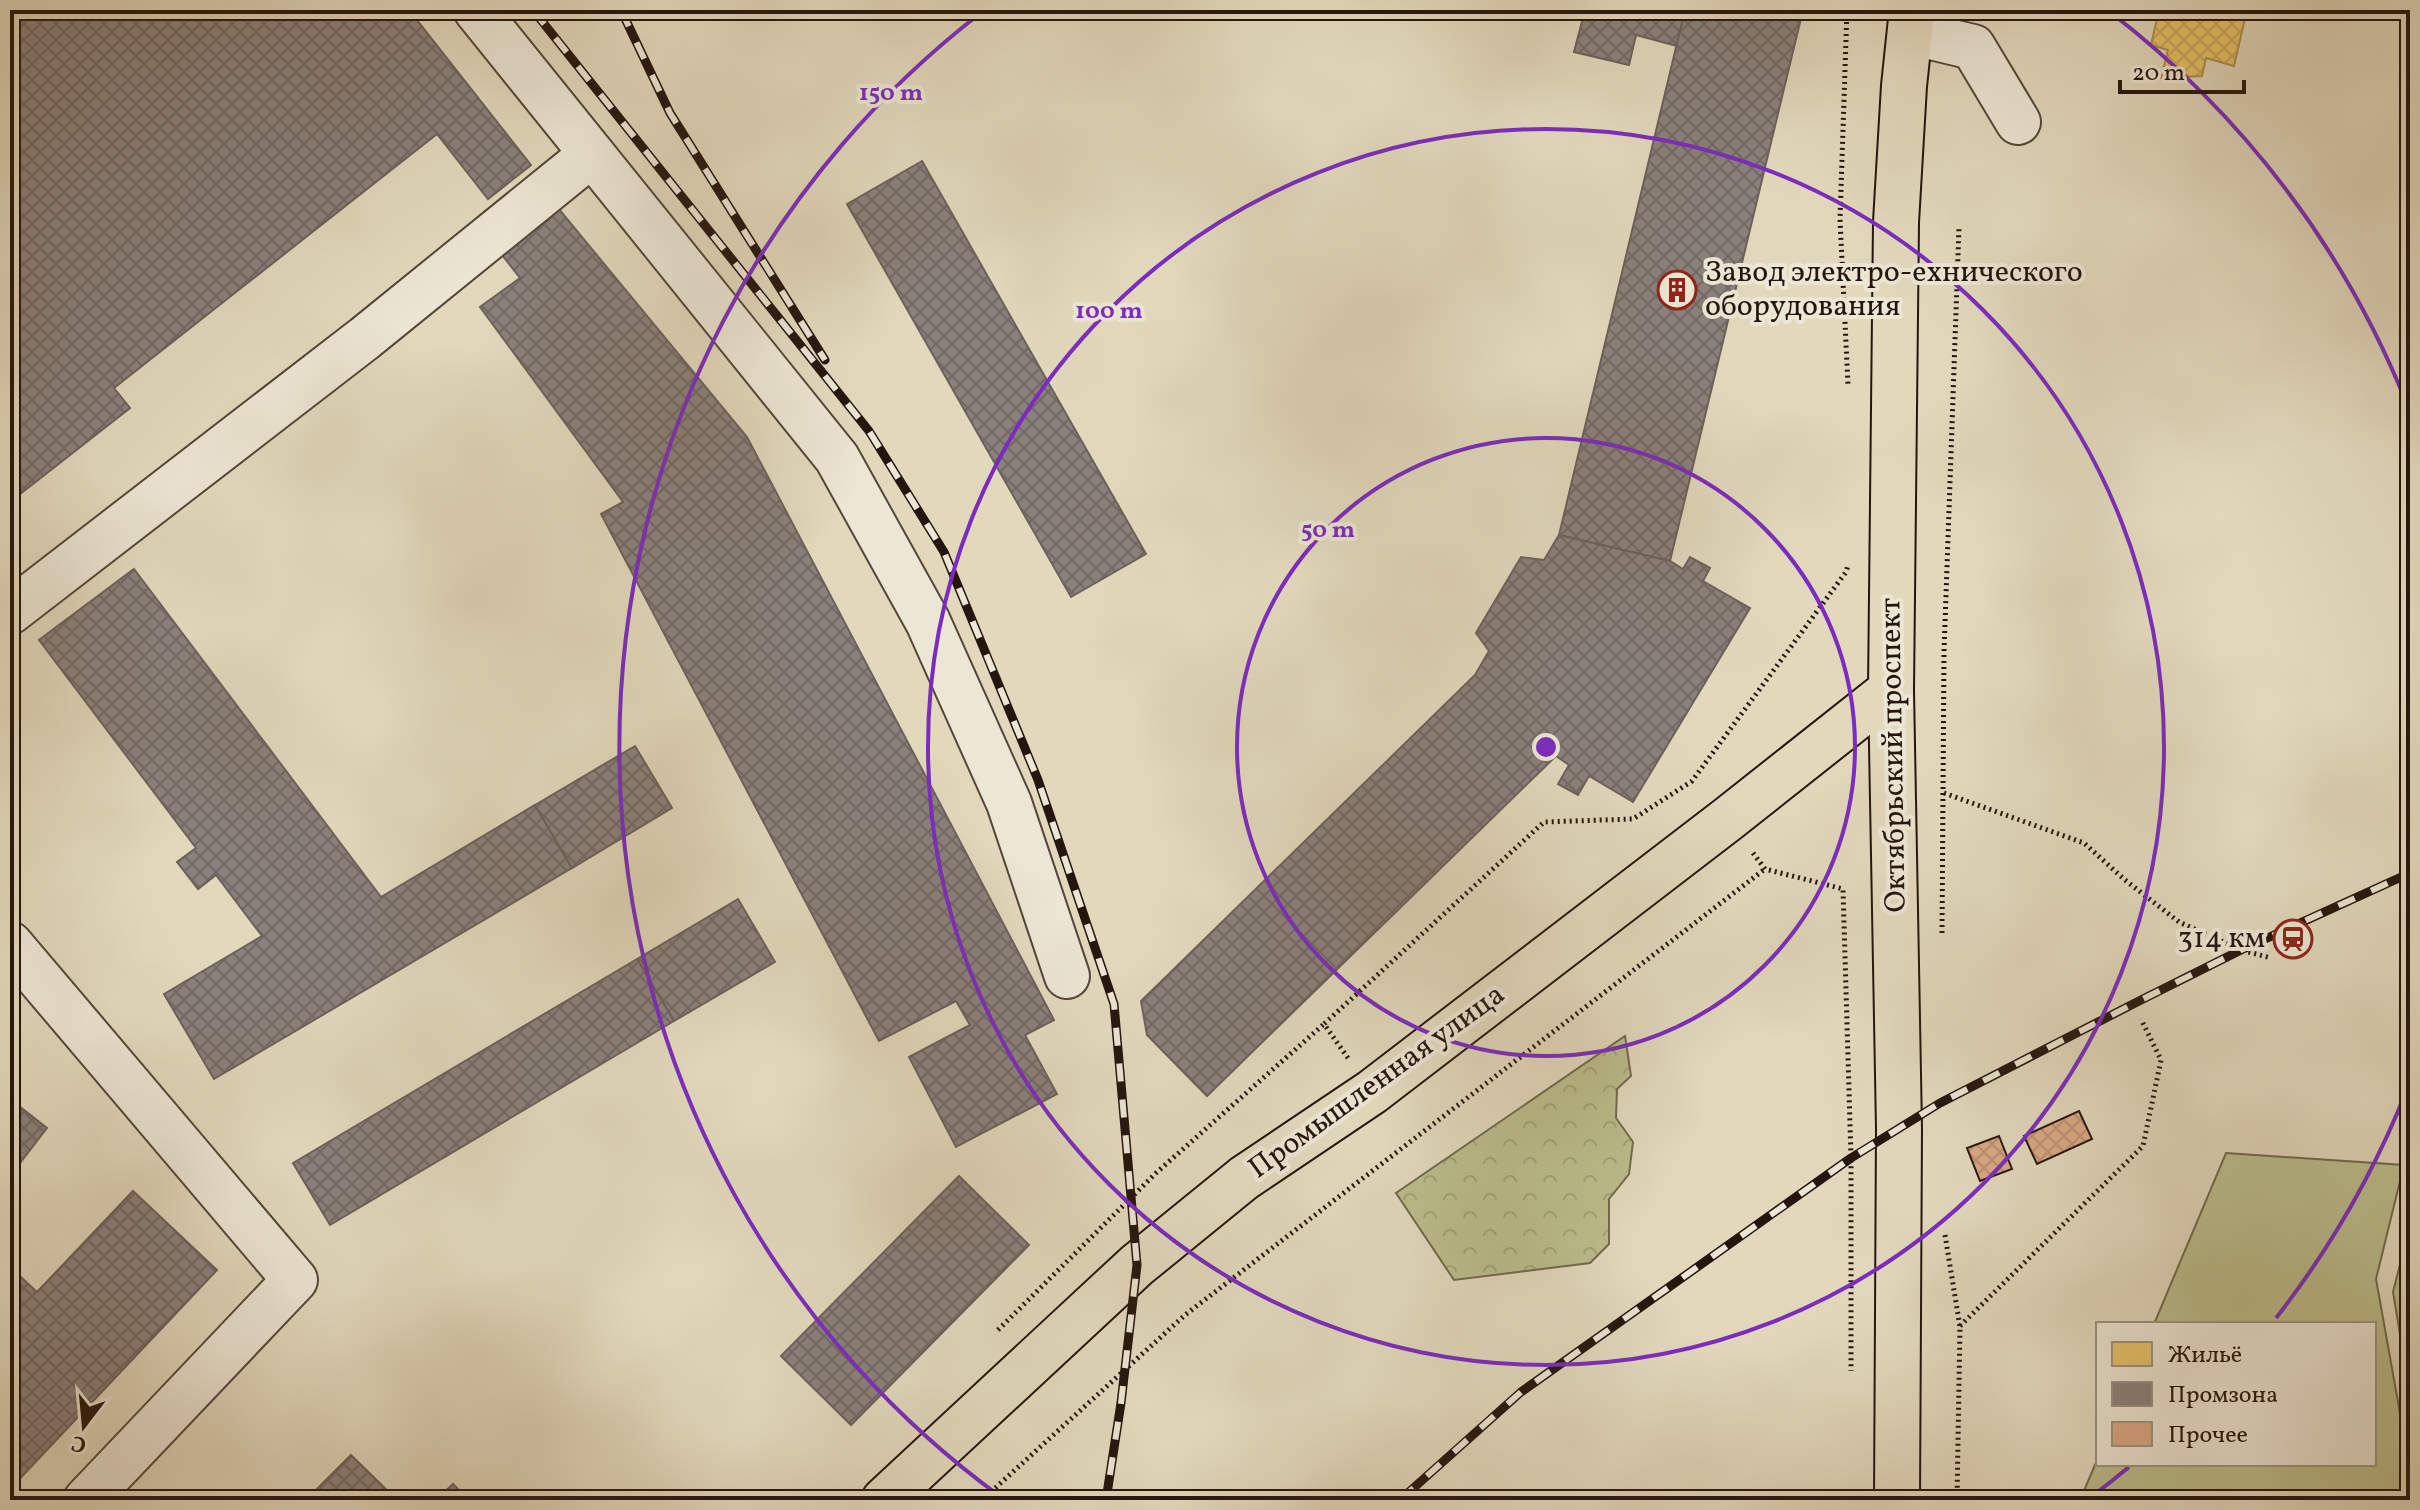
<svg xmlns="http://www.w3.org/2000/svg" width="2420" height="1510" viewBox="0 0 2420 1510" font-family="Vollkorn,serif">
	<defs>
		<pattern id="forest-crowns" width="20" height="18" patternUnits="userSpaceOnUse" patternTransform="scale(2)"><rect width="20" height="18" fill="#bbbd8c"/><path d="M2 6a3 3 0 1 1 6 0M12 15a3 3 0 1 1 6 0" fill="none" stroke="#a1a278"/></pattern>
		<pattern id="wetland-marsh" width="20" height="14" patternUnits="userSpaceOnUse" patternTransform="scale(2)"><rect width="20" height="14" fill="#bbbd8c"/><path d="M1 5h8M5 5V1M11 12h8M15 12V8" fill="none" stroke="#a1a278"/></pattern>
		<pattern id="homes-cross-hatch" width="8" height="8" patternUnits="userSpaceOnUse" patternTransform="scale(2)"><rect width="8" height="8" fill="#e9c46a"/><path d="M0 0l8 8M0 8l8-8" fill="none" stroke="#c8a85b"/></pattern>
		<pattern id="industry-cross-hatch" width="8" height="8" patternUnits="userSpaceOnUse" patternTransform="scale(2)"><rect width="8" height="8" fill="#8a817c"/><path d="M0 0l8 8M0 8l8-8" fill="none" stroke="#716964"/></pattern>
		<pattern id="building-cross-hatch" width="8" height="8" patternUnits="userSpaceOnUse" patternTransform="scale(2)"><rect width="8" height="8" fill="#daa885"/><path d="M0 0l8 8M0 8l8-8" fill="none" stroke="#bb9072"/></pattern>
	</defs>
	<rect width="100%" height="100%" fill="#e2d9bd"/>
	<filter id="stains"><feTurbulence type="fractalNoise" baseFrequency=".0025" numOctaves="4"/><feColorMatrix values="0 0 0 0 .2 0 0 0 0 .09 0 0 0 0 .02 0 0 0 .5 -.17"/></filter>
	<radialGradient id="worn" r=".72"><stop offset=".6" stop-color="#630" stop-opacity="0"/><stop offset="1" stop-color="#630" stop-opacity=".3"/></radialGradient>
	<path fill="#bbbd8c" stroke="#706a4c" stroke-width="2" d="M2226,1153L2404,1165L2376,1279L2410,1469V1500H2080L2098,1458V1464H2374V1324H2154Z"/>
	<path fill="url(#forest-crowns)" stroke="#706a4c" stroke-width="2" d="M1625,1036L1631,1076L1617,1089L1616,1118L1633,1142L1629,1174L1609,1199V1244L1590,1263L1454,1280L1396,1193Z"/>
	<path fill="url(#wetland-marsh)" stroke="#706a4c" stroke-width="2" d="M2410,1225V1394L2393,1292Z"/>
	<path fill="url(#homes-cross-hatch)" stroke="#ae904e" stroke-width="2" d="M2159,10H2247L2234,66L2206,58L2202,76L2161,78L2168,50L2151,45Z"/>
	<g fill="url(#industry-cross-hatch)" stroke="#6c615b" stroke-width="2">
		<path d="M10,10H409L531,165L488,199L437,134L114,388L130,408L10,502Z"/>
		<path d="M1585,10H1685L1677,46L1636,35L1629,65L1574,52Z"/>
		<path d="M1685,10H1803L1670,561L1559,535Z"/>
		<path d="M922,161L1146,554L1071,597L847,204Z"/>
		<path d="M558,208L747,437L1054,1020L1025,1035L1057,1094L956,1147L909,1057L970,1025L956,1001L879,1041L601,514L623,502L480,307L520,278L502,255Z"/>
		<path d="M1559,535L1670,561L1683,569L1690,557L1710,568L1703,581L1750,608L1633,802L1589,776L1578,795L1558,784L1569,765L1556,756L1207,1096L1147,1035L1141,1001L1475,675L1489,651L1476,633L1521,557L1544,560Z"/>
		<path d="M134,569L381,897L535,805L572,868L214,1079L164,994L262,936L216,875L198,889L177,862L196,848L39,640Z"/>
		<path d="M635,746L672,808L572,868L535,805Z"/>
		<path d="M738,899L775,962L674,1021L637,959Z"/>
		<path d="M637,959L674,1021L330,1225L293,1163Z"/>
		<path d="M10,1099L47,1128L10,1176Z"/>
		<path d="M959,1176L1029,1245L851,1425L781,1356Z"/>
		<path d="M133,1191L217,1270L10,1489V1267L37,1292Z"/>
		<path d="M351,1455L397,1500H306Z"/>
		<path d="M453,1484L469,1500H436Z"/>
	</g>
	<g fill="url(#building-cross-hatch)" stroke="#25160d" stroke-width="2">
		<path d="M2079,1111L2092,1139L2037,1164L2024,1136Z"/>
		<path d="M1999,1136L2012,1169L1980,1181L1967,1148Z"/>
	</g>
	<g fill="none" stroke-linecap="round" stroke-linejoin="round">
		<defs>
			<g id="minor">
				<path d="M476,10L837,458L928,622L1009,803L1067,976"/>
				<path d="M1910,32L1973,47L2018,122"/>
				<path d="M10,612L365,338L592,154"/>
				<path d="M10,944L295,1280L86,1500"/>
			</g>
			<g id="major">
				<path d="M884,1500L1137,1265L1244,1178L1372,1092L1728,819L1891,690"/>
				<path d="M1897,1500L1899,1129L1891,690L1896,222L1904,86L1912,10"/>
			</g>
		</defs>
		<use href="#minor" stroke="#544739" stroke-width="48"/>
		<use href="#major" stroke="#25160d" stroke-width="48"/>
		<g stroke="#25160d" stroke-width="5" stroke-dasharray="2 4" stroke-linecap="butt">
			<path d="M1847,10L1840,219L1848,385"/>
			<path d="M2002,18L2010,10"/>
			<path d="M1944,793L2084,843L2125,880L2179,922L2241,950L2271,958"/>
			<path d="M1753,853L1765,869L1843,889L1851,1158V1371"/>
			<path d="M1942,933L1944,652L1959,227"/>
			<path d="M1348,1058L1324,1024L1544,822L1633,819L1692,781L1846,572L1848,565"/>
			<path d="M1945,1235L1960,1327L1957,1500"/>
			<path d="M1960,1326L2143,1146L2161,1060L2141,1019"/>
			<path d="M998,1330L1156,1173L1324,1024"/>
			<path d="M982,1500L1185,1315L1765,869"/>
		</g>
		<use href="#minor" stroke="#ece6d4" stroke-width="44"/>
		<use href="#major" stroke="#e2d9bd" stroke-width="44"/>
		<defs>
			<g id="rail">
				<path d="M533,10L869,431L944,552L1038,780L1114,1004L1137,1265L1121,1403L1106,1500"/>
				<path d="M621,10L670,113L825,360"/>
				<path d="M1400,1500L1521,1392L1851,1158L1940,1103L2141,1000L2241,950L2410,873"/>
			</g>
		</defs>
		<use href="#rail" stroke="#25160d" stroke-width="9"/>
		<use href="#rail" stroke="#ece6d4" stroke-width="6" stroke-dasharray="18" stroke-linecap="butt"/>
	</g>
	<g fill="none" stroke="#7b2cbf" stroke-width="4">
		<circle cx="1546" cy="747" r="309"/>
		<circle cx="1546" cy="747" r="618"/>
		<path d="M2408 1087A927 927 0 0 1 2276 1318M2129 1467A927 927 0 0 1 2091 1497M1001 1497A927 927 0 0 1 982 12M2110 12A927 927 0 0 1 2408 407"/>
	</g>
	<defs>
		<symbol id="building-ring" viewBox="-11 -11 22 22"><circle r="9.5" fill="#ece6d4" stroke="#8f2418" stroke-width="1.5"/><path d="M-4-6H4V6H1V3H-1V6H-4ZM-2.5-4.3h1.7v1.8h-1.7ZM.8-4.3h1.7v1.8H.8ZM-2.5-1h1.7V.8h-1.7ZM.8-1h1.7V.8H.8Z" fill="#8f2418"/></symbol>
		<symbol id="station-ring" viewBox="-11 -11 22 22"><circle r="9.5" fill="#ece6d4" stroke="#8f2418" stroke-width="1.5"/><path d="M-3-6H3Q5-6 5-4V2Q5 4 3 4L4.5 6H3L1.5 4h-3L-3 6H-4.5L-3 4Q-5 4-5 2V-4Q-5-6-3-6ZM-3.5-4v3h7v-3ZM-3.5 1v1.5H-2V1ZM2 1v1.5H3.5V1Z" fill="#8f2418"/></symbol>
	</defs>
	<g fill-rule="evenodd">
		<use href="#building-ring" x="1655" y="268" width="44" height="44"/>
		<use href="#station-ring" x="2271" y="917" width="44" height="44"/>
	</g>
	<g text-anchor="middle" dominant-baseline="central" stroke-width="8" stroke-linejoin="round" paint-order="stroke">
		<g font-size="30" fill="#25160d" stroke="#ece6d4" text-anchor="start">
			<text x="1705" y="273">Завод электро-ехнического<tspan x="1705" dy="34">оборудования</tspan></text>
			<text x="2265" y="939" text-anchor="end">314 км</text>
		</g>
		<g font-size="30" fill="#25160d" stroke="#ece6d4">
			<text transform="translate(1894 755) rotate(-91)">Октябрьский проспект</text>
			<text transform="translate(1377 1082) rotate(-36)">Промышленная улица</text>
		</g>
	</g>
	<circle cx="1546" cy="747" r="12" fill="#7b2cbf" stroke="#ece6d4" stroke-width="4"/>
	<g font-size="24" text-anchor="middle" font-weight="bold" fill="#7b2cbf" stroke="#ece6d4" stroke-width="8" stroke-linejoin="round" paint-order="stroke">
		<text x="891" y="100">150 m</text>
		<text x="1109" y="318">100 m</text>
		<text x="1328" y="537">50 m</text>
	</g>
	<rect width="2420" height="1510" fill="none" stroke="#e2d9bd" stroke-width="40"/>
	<rect x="12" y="12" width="2396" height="1486" fill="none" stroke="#25160d" stroke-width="4"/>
	<rect x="20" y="20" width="2380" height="1470" fill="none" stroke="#25160d" stroke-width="2"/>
	<rect x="2096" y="1322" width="280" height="144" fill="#ece6d4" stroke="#9c9384" stroke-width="2"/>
	<rect x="2112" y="1342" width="40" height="24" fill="#e9c46a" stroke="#9c9384" stroke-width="2"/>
	<text x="2168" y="1362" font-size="24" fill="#25160d">Жильё</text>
	<rect x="2112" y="1382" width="40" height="24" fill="#8a817c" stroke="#9c9384" stroke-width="2"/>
	<text x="2168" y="1402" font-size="24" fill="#25160d">Промзона</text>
	<rect x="2112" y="1422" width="40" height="24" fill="#daa885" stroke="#9c9384" stroke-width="2"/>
	<text x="2168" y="1442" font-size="24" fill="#25160d">Прочее</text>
	<g transform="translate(84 1426) rotate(196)" stroke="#ece6d4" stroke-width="6" paint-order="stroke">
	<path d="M0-6L14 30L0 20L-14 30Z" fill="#25160d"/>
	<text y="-12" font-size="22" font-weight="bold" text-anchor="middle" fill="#25160d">С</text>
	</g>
	<path d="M2120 80v12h124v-12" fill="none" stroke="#25160d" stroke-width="4"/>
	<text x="2132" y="80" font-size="24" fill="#25160d" stroke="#ece6d4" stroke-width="6" paint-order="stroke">20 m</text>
	<rect width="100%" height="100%" filter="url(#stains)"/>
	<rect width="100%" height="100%" fill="url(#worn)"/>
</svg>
